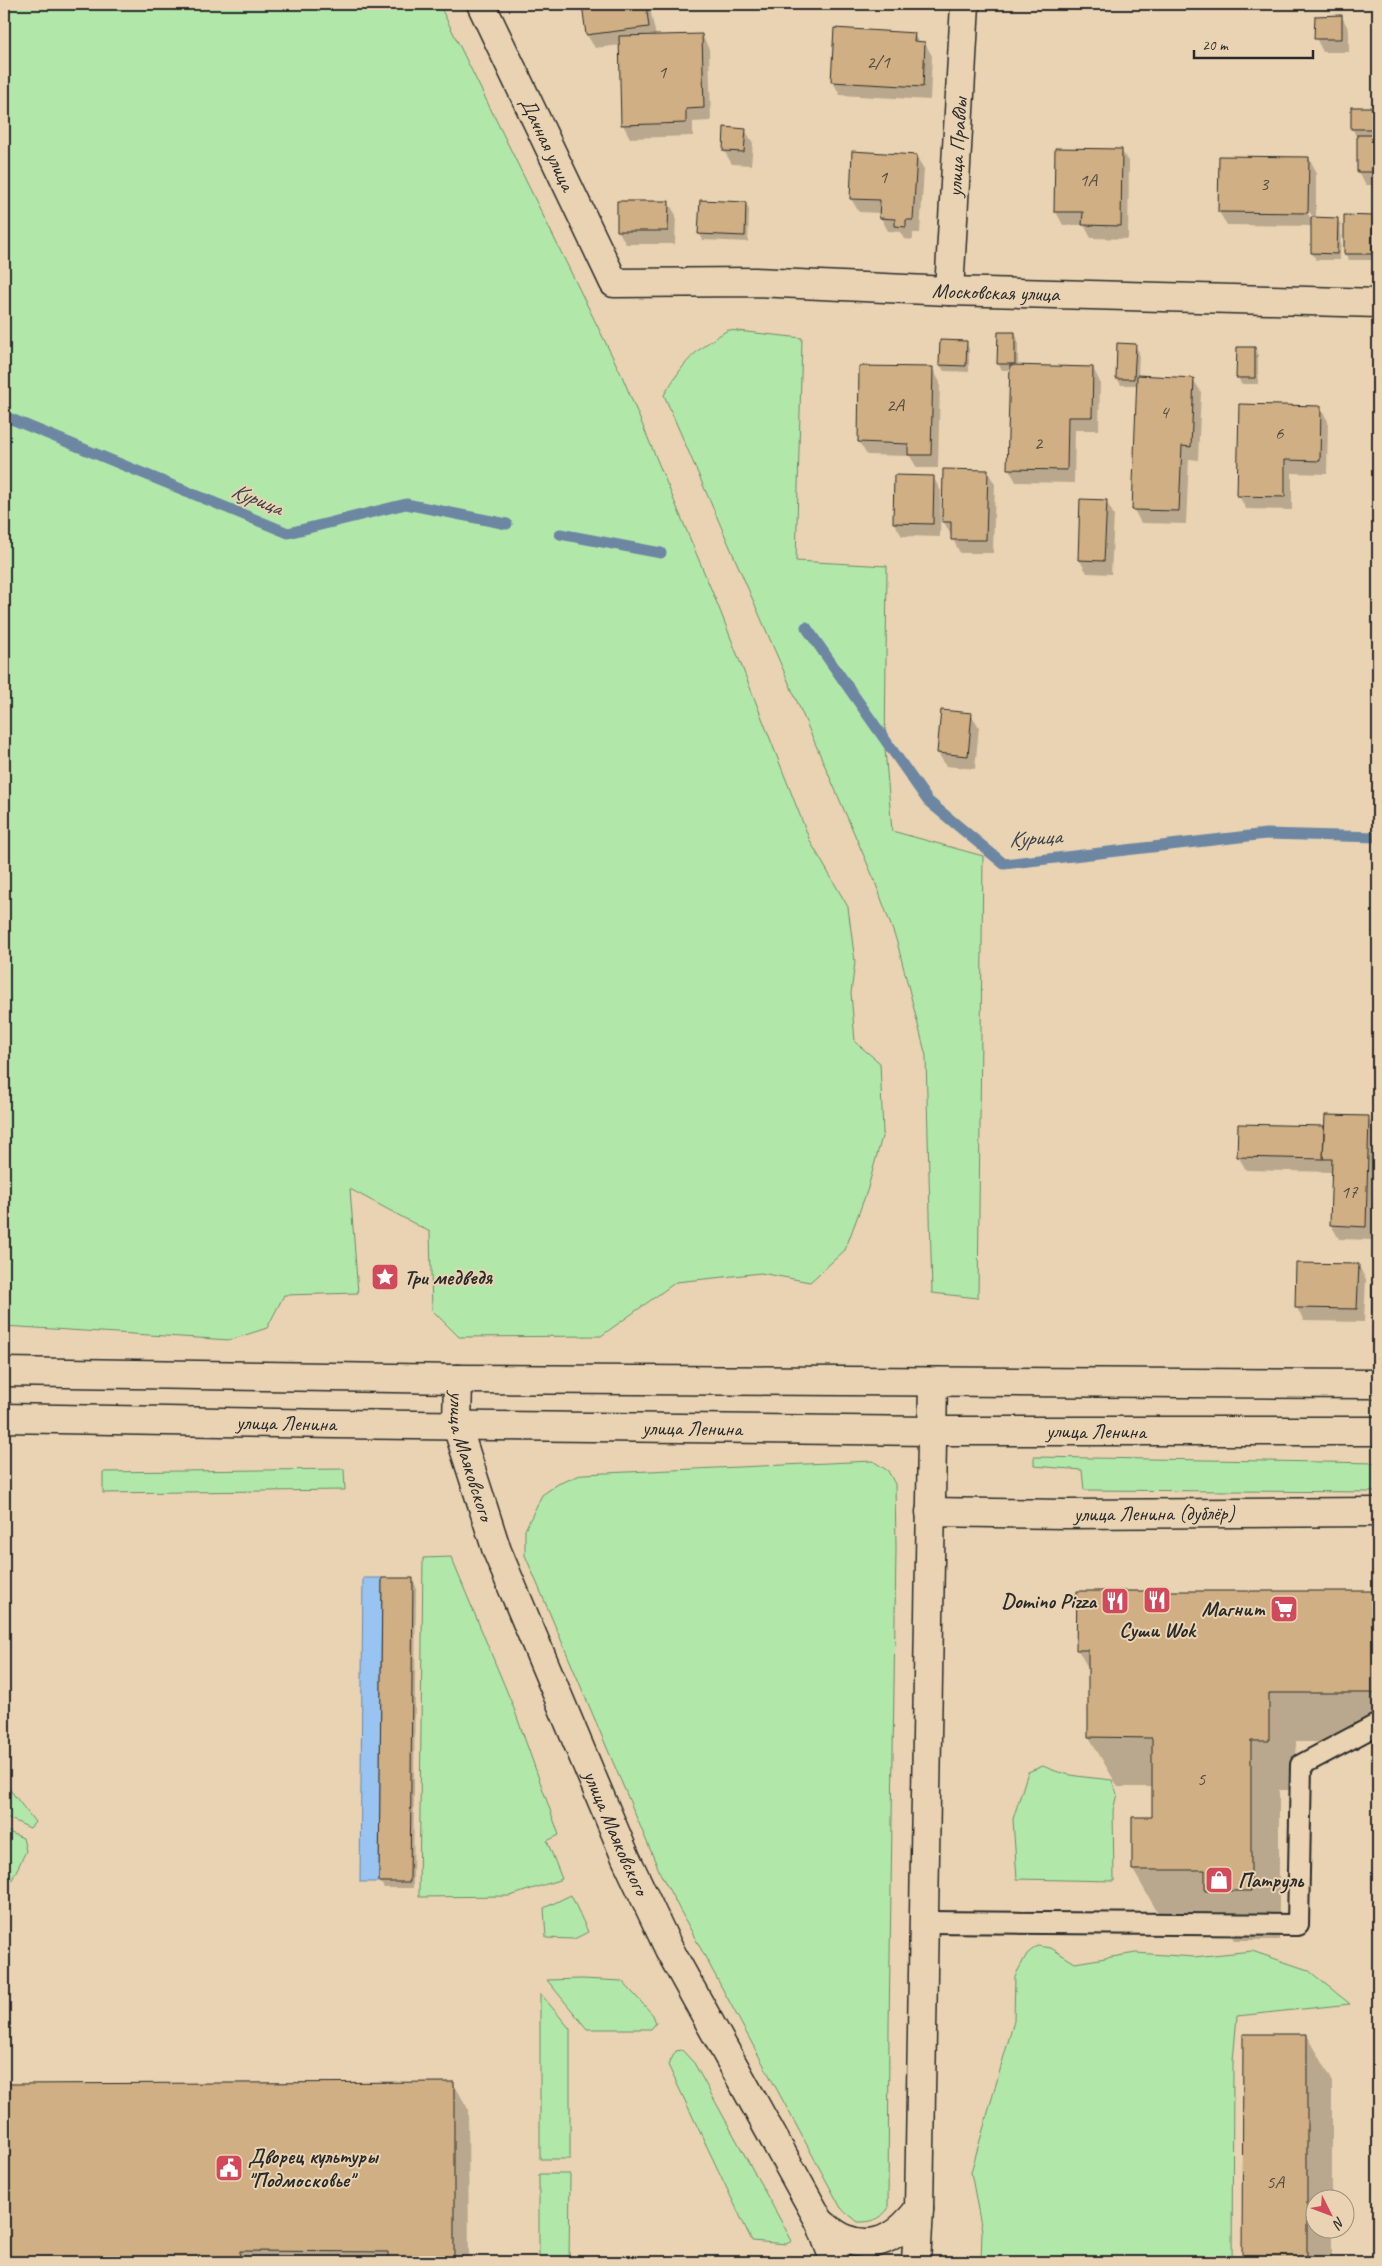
<svg xmlns="http://www.w3.org/2000/svg" width="1382" height="2266" viewBox="0 0 1382 2266" font-family="Caveat,sans-serif">
	<rect width="100%" height="100%" fill="#e9d3b2"/>
	<filter id="ink" filterUnits="userSpaceOnUse"><feTurbulence type="fractalNoise" baseFrequency=".02" numOctaves="2"/><feDisplacementMap in="SourceGraphic" scale="10" xChannelSelector="R" yChannelSelector="G"/><feConvolveMatrix kernelMatrix="1 2 1 2 8 2 1 2 1" color-interpolation-filters="sRGB"/></filter>
	<g filter="url(#ink)">
		<g fill="#b1e8aa" stroke="#6e8a6a">
			<path d="M4,4H439L622,376L719,608L810,841L848,907L855,962L851,993L855,1042L880,1063L883,1133L867,1191L845,1250L810,1282L761,1273L676,1282L601,1336L459,1337L432,1310L430,1232L350,1189L358,1293L284,1295L267,1328L230,1340L4,1326Z"/>
			<path d="M728,330L802,338L796,561L887,566L885,749L892,831L983,856L978,1298L932,1293L926,1056L897,942L874,879L664,395C685,361 693,351 728,330Z"/>
			<path d="M1034,1457L1378,1463V1492L1084,1490L1082,1470L1034,1466Z"/>
			<path d="M873,1461L888,1471L895,1484L896,1548L889,2025L888,2209C879,2220 873,2222 858,2222L841,2208L661,1875L525,1555V1530L542,1495L558,1484L583,1474Z"/>
			<path d="M344,1469L345,1490L103,1493V1472Z"/>
			<path d="M451,1557L513,1706L559,1835L547,1841L562,1879L510,1896L419,1897L423,1558Z"/>
			<path d="M1043,1766C1065,1777 1088,1777 1112,1780L1117,1794L1113,1810L1114,1881L1017,1879L1013,1819L1028,1772Z"/>
			<path d="M4,1782L35,1822L30,1828L4,1816Z"/>
			<path d="M4,1830L23,1838L26,1851L4,1896Z"/>
			<path d="M571,1895L588,1932L574,1939L546,1938L544,1908Z"/>
			<path d="M1037,1946L1051,1948L1075,1963L1136,1953L1194,1957L1252,1951L1308,1970L1350,2004L1237,2016L1233,2061L1232,2262H981L982,2231L971,2172L1014,2021L1015,1976L1027,1954Z"/>
			<path d="M582,1979L622,1981L653,2015L656,2023L651,2029H587L547,1980Z"/>
			<path d="M540,1993L570,2029V2159H540Z"/>
			<path d="M682,2050L694,2063L792,2241L786,2244L752,2241L668,2065L676,2051Z"/>
			<path d="M539,2174H570L569,2262H539Z"/>
		</g>
		<path fill="#99c4f2" stroke="#6d87a2" d="M363,1578H382L379,1882H360Z"/>
		<g fill="#0003" fill-rule="evenodd">
			<path d="M583,4H649L656,36L702,35L709,49L711,121L693,122V136L630,138L623,125L621,45L595,48L587,35Z"/>
			<path d="M1089,4H1132V5Z"/>
			<path d="M1342,17L1349,30V52H1323L1316,38Z"/>
			<path d="M914,34L919,43H925L932,56L930,100L840,95L833,82Z"/>
			<path d="M1352,108H1378V209L1377,185H1366L1358,172V140L1352,128Z"/>
			<path d="M745,130L753,143L751,165L732,164L724,151Z"/>
			<path d="M1121,150L1129,163L1128,239L1091,238L1084,225H1063L1056,212Z"/>
			<path d="M916,156L924,169L920,233H913V240L904,239L900,232L888,231L881,218V213L859,212L851,199Z"/>
			<path d="M1309,158L1316,171V219H1337L1341,225L1340,260H1316L1312,253L1313,226L1227,225L1219,212ZM1306,207L1313,217V222L1304,208Z"/>
			<path d="M668,202L676,215L675,244H626L618,230Z"/>
			<path d="M746,203L749,210L748,242L703,240L699,233Z"/>
			<path d="M1372,217L1376,223L1375,260H1349L1345,254Z"/>
			<path d="M1015,333L1018,340V367L1093,368L1100,382L1099,430H1075L1074,483L1016,482L1009,469L1011,370H1002L998,363Z"/>
			<path d="M966,342L969,349V372L944,371L940,365Z"/>
			<path d="M1135,346L1139,352L1138,376L1193,379L1201,392L1198,460L1189,459L1186,524L1141,523L1134,510L1138,385H1121L1117,378Z"/>
			<path d="M1255,348L1258,354V384H1241L1238,377Z"/>
			<path d="M932,368L940,382L938,468H917L910,456L867,455L859,442Z"/>
			<path d="M1320,407L1328,421L1327,474L1292,473V510L1246,509L1239,496Z"/>
			<path d="M987,471L995,484L993,553H960L944,522Z"/>
			<path d="M933,477L941,491L940,537L902,536L894,523Z"/>
			<path d="M1106,501L1114,515L1111,574L1087,573L1079,559Z"/>
			<path d="M971,714L979,727L975,769L946,766L938,753Z"/>
			<path d="M1368,1117L1376,1130L1373,1240L1339,1239L1331,1225L1333,1172L1246,1170L1238,1156L1239,1125L1325,1127Z"/>
			<path d="M1358,1265L1366,1279L1364,1322L1304,1321L1297,1308Z"/>
			<path d="M1374,1287H1378V1327L1373,1318Z"/>
			<path d="M412,1580L416,1586L413,1888H384L380,1882Z"/>
			<path d="M1078,1593H1378V1742H1296L1297,1790H1279V1940H1234L1222,1919L1162,1920L1133,1870L1153,1818V1787H1118L1089,1737V1670L1078,1650Z"/>
			<path d="M1244,2035H1307L1332,2079V2198H1314V2228H1332V2262H1243Z"/>
			<path d="M454,2084L468,2109L469,2262H4V2086Z"/>
		</g>
		<g fill="none" stroke-linecap="round" stroke-linejoin="round">
			<g stroke="#6d87a2" stroke-width="11">
				<path d="M4,416L288,533L406,504L507,524"/>
				<path d="M560,534L661,553"/>
				<path d="M806,627L928,801L1004,864L1266,834L1378,837"/>
			</g>
		</g>
		<g fill="#cfaf83" stroke="#2b2b2b">
			<path d="M582,4H646L649,27L586,35Z"/>
			<path d="M1342,15V39H1314L1315,16Z"/>
			<path d="M834,28L915,33L914,41L925,42L923,87L831,82Z"/>
			<path d="M702,34L704,108L686,109V123L621,125L619,36Z"/>
			<rect x="1351" y="107" width="27" height="22"/>
			<path d="M724,127L746,129L744,152L723,151Z"/>
			<rect x="1357" y="135" width="21" height="37"/>
			<path d="M1055,148L1122,149L1121,226L1082,225L1083,212H1054Z"/>
			<path d="M852,151L917,155L913,220H906V227L895,226V219L879,218L880,200L850,199Z"/>
			<path d="M1219,156L1309,157L1308,213L1218,212Z"/>
			<rect x="1376" y="176" width="2" height="31"/>
			<path d="M700,200L746,202L745,236L698,234Z"/>
			<path d="M617,201H669L668,231H617Z"/>
			<path d="M1344,215L1373,216L1372,254H1344Z"/>
			<path d="M1311,217L1338,218L1337,254L1311,253Z"/>
			<path d="M998,332H1015V364H997Z"/>
			<path d="M940,340L967,341L966,366L939,365Z"/>
			<path d="M1117,343L1136,344L1134,379H1116Z"/>
			<path d="M1237,347H1255V378H1236Z"/>
			<path d="M1010,365L1093,367L1092,417H1068L1067,470L1007,469Z"/>
			<path d="M859,366L933,367L931,455H908V444L858,442Z"/>
			<path d="M1137,375L1194,378L1191,447L1182,446L1179,511L1132,510Z"/>
			<path d="M1239,404L1321,406L1320,461L1285,460V497L1237,496Z"/>
			<path d="M943,469L988,470L986,540H951V522H942Z"/>
			<path d="M894,475L934,476L933,524L893,523Z"/>
			<path d="M1080,499L1107,500L1104,561L1078,560Z"/>
			<path d="M941,710L972,713L968,756L937,753Z"/>
			<path d="M1325,1115L1369,1116L1366,1227L1330,1225L1332,1159H1323Z"/>
			<path d="M1238,1124L1324,1126L1323,1159L1237,1157Z"/>
			<path d="M1296,1263L1359,1264L1357,1309L1295,1308Z"/>
			<rect x="1372" y="1285" width="6" height="34"/>
			<path d="M382,1578H413L410,1882H379Z"/>
			<path d="M1077,1591H1378V1693H1269V1741H1251V1891H1205V1870H1132V1817H1152V1738L1088,1737V1650H1076Z"/>
			<path d="M1243,2034H1307V2262H1242Z"/>
			<path d="M454,2082V2262H388V2252L240,2251L239,2262H4V2084Z"/>
		</g>
		<g fill="none" stroke-linecap="round" stroke-linejoin="round">
			<defs>
				<path id="service" d="M923,1922L1298,1925L1301,1765L1378,1724"/>
				<g id="minor">
					<path id="s1" d="M481,4L614,283L755,282L949,291L1378,303"/>
					<path id="s2" d="M949,291L965,4"/>
					<path id="s3" d="M930,1512L1066,1514L1378,1512"/>
				</g>
				<g id="tertiary">
					<path id="s4" d="M458,1379L457,1426L497,1551L626,1858L669,1949L820,2222L835,2262"/>
					<path d="M820,2222C828,2228 837,2236 846,2239C879,2252 901,2232 919,2209"/>
					<path d="M916,2262L919,2209L933,1382"/>
				</g>
				<g id="primary">
					<path d="M4,1372L458,1379L1378,1384"/>
					<path id="s5" d="M4,1418L334,1424L932,1431H1378"/>
				</g>
			</defs>
			<use href="#service" stroke="#2b2b2b" stroke-width="24"/>
			<use href="#minor" stroke="#2b2b2b" stroke-width="31"/>
			<use href="#tertiary" stroke="#2b2b2b" stroke-width="31"/>
			<use href="#primary" stroke="#2b2b2b" stroke-width="31"/>
			<use href="#service" stroke="#e9d3b2" stroke-width="20"/>
			<use href="#minor" stroke="#e9d3b2" stroke-width="28"/>
			<use href="#tertiary" stroke="#e9d3b2" stroke-width="28"/>
			<use href="#primary" stroke="#e9d3b2" stroke-width="28"/>
		</g>
	</g>
	<defs>
		<symbol id="sight-square" viewBox="-11 -11 22 22"><rect x="-9" y="-9" width="18" height="18" rx="4" fill="#d1495b" stroke="#e9d3b2"/><path d="M0-6L1.8-2.2L6-1.7L2.9 1.2L3.7 5.4L0 3.3L-3.7 5.4L-2.9 1.2L-6-1.7L-1.8-2.2Z" fill="#fff"/></symbol>
		<symbol id="restaurant-square" viewBox="-11 -11 22 22"><rect x="-9" y="-9" width="18" height="18" rx="4" fill="#d1495b" stroke="#e9d3b2"/><path d="M-5-6h1v4h1v-4h1v4h1v-4h1v5L-1.5 .5V6h-2V.5L-5-1ZM5-6V6H3V1.5H1.5Q1.5-4 5-6Z" fill="#fff"/></symbol>
		<symbol id="supermarket-square" viewBox="-11 -11 22 22"><rect x="-9" y="-9" width="18" height="18" rx="4" fill="#d1495b" stroke="#e9d3b2"/><path d="M-6-5.5h2.5l.6 2H6L4.5 2H-2.5L-4.4-4H-6ZM-1.5 3.2a1.3 1.3 0 1 0 .1 0ZM3 3.2a1.3 1.3 0 1 0 .1 0Z" fill="#fff"/></symbol>
		<symbol id="shop-square" viewBox="-11 -11 22 22"><rect x="-9" y="-9" width="18" height="18" rx="4" fill="#d1495b" stroke="#e9d3b2"/><path d="M-5-2.5h2.3a2.7 3.5 0 0 1 5.4 0H5L5.5 6h-11ZM-1.5-2.5h3a1.5 2.3 0 0 0-3 0Z" fill="#fff"/></symbol>
		<symbol id="civic-square" viewBox="-11 -11 22 22"><rect x="-9" y="-9" width="18" height="18" rx="4" fill="#d1495b" stroke="#e9d3b2"/><path d="M-.6-6.5H3V-4.5H.6V-3L4-1V1h2V6H-6V1h2V-1L-.6-3ZM-1.2 2.5V6h2.4V2.5Z" fill="#fff"/></symbol>
	</defs>
	<g fill-rule="evenodd">
		<use href="#sight-square" x="369" y="1261" width="32" height="32"/>
		<use href="#restaurant-square" x="1141" y="1584" width="32" height="32"/>
		<use href="#restaurant-square" x="1099" y="1585" width="32" height="32"/>
		<use href="#supermarket-square" x="1268" y="1593" width="32" height="32"/>
		<use href="#shop-square" x="1203" y="1864" width="32" height="32"/>
		<use href="#civic-square" x="213" y="2152" width="32" height="32"/>
	</g>
	<g text-anchor="middle" dominant-baseline="central" stroke-width="4" stroke-linejoin="round" paint-order="stroke">
		<g font-size="19" fill="#544c41">
			<text x="878" y="62">2/1</text>
			<text x="662" y="72">1</text>
			<text x="883" y="177">1</text>
			<text x="1088" y="180">1А</text>
			<text x="1264" y="184">3</text>
			<text x="895" y="405">2А</text>
			<text x="1164" y="412">4</text>
			<text x="1279" y="433">6</text>
			<text x="1038" y="443">2</text>
			<text x="1349" y="1192">17</text>
			<text x="1201" y="1779">5</text>
			<text x="1275" y="2182">5А</text>
		</g>
		<g font-size="21" fill="#2b2b2b" stroke="#e9d3b2">
			<text stroke="none"><textPath href="#s1" startOffset="155">Дачная улица</textPath></text>
			<text stroke="none"><textPath href="#s2" startOffset="144">улица Правды</textPath></text>
			<text stroke="none"><textPath href="#s1" startOffset="691">Московская улица</textPath></text>
			<text stroke="none"><textPath href="#s5" startOffset="282">улица Ленина</textPath></text>
			<text stroke="none"><textPath href="#s5" startOffset="688">улица Ленина</textPath></text>
			<text stroke="none"><textPath href="#s5" startOffset="1092">улица Ленина</textPath></text>
			<text stroke="none"><textPath href="#s4" startOffset="79">улица Маяковского</textPath></text>
			<text stroke="none"><textPath href="#s3" startOffset="224">улица Ленина (дублёр)</textPath></text>
			<text stroke="none"><textPath href="#s4" startOffset="484">улица Маяковского</textPath></text>
		</g>
		<g font-size="21" font-weight="bold" fill="#2b2b2b" stroke="#e9d3b2" text-anchor="start">
			<text x="404" y="1277">Три медведя</text>
			<text x="1096" y="1601" text-anchor="end">Domino Pizza</text>
			<text x="1265" y="1609" text-anchor="end">Магнит</text>
			<text x="1157" y="1630" text-anchor="middle">Суши Wok</text>
			<text x="1238" y="1880">Патруль</text>
			<text x="248" y="2156">Дворец культуры<tspan x="248" dy="24">"Подмосковье"</tspan></text>
		</g>
		<g font-size="22" font-style="italic" fill="#3c4249" stroke="#e9d3b2">
			<text transform="translate(257 499) rotate(22)">Курица</text>
			<text transform="translate(1035 838) rotate(-4)">Курица</text>
		</g>
	</g>
	<rect width="1382" height="2266" fill="none" stroke="#e9d3b2" stroke-width="20"/>
	<rect x="10" y="10" width="1362" height="2246" fill="none" stroke="#2b2b2b" stroke-width="2" filter="url(#ink)"/>
	<g transform="translate(1330 2214) rotate(132)"><circle r="24" fill="#e9d3b2" stroke="#9d907c"/>
	<path d="M0-4L9 19L0 12L-9 19Z" fill="#d1495b"/>
	<text y="-8" font-size="14" font-weight="bold" text-anchor="middle" fill="#2b2b2b">N</text>
	</g>
	<path d="M1194 50v8h119v-8" fill="none" stroke="#2b2b2b" stroke-width="2.5"/>
	<text x="1202" y="50" font-size="15" fill="#2b2b2b" stroke="#e9d3b2" stroke-width="4" paint-order="stroke">20 m</text>
</svg>
